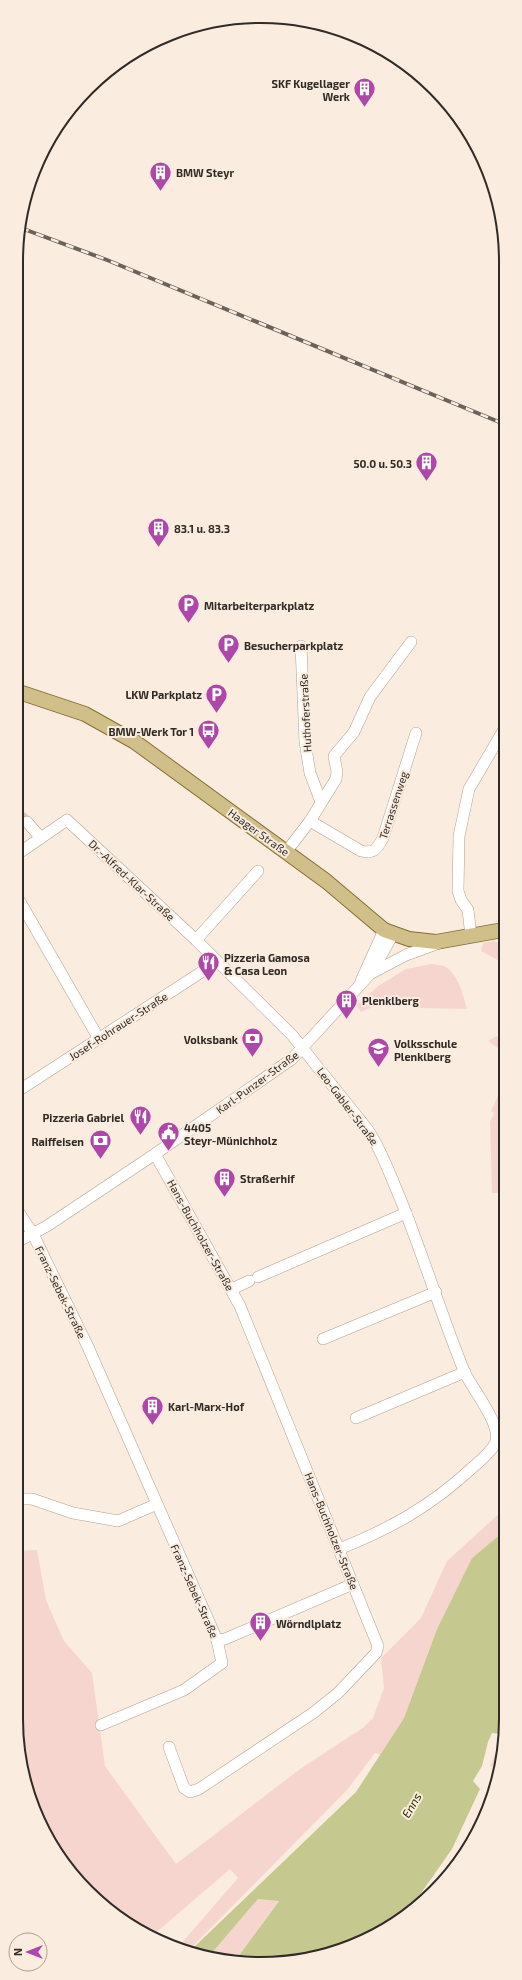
<svg xmlns="http://www.w3.org/2000/svg" width="522" height="1980" viewBox="0 0 522 1980" font-family="'Exo 2',sans-serif">
	<rect width="100%" height="100%" fill="#faeddf"/>
	<g fill="#f7d5cf">
		<path d="M493,941L503,943V963L481,951L483,943Z"/>
		<path d="M431,964C436,965 443,965 446,967C459,976 463,995 467,1009L419,1008L418,1001H404L400,1007H372L361,1012L357,1005L378,986L406,969Z"/>
		<path d="M497,1036L503,1045V1052L488,1041Z"/>
		<path d="M502,1087V1193H492L490,1122L494,1113L491,1111Z"/>
		<path d="M502,1511V1533L472,1558L437,1629L404,1718L380,1755L375,1753L347,1790L190,1949L179,1946L238,1878L230,1869L151,1937L77,1881L35,1813L16,1719L17,1551L37,1550L46,1600L64,1641L92,1673L105,1766L176,1864L300,1769L364,1727L373,1718L384,1688L381,1658L421,1618L447,1561Z"/>
		<path d="M501,1741V1767L500,1770L490,1766Z"/>
		<path d="M258,1899L279,1900L235,1961L211,1954Z"/>
	</g>
	<path fill="#c5c88f" d="M502,1533L501,1734L492,1733L488,1742L482,1766L473,1781L480,1789L452,1849L405,1916L325,1956L245,1963L235,1961L279,1901L258,1899L211,1954L192,1949L356,1792L404,1718L437,1629L472,1558Z"/>
	<g fill="none" stroke-linecap="round" stroke-linejoin="round">
		<path stroke="#d2c6ba" stroke-width="11" stroke-dasharray="11 5.5" stroke-linecap="butt" d="M19,815L27,822"/>
		<defs>
			<g id="minor">
				<path d="M301,646L305,742L310,773L321,802"/>
				<path d="M310,821L361,851C374,854 377,849 383,838L416,733"/>
				<path d="M27,822L41,838"/>
				<path d="M286,852L310,821L336,779L337,772L334,756L354,732L370,697L411,642"/>
				<path d="M19,853L67,820L196,940L292,1035L368,1130C382,1151 390,1175 400,1198C423,1255 441,1314 464,1371C471,1388 504,1426 495,1444C490,1453 479,1462 472,1468C431,1506 390,1529 339,1549"/>
				<path d="M19,900L99,1039"/>
				<path d="M471,936L468,910L461,900L458,891L459,836L469,789L503,731"/>
				<path d="M196,940L258,871"/>
				<path d="M372,972L393,934"/>
				<path d="M361,981L384,930"/>
				<path d="M18,1091L217,962"/>
				<path d="M155,1154L240,1306L378,1646L376,1653L338,1693L313,1713L199,1789L190,1792L184,1788L169,1747"/>
				<path d="M18,1211L33,1234L88,1347L217,1640L222,1663L184,1690L101,1725"/>
				<path d="M17,1242L47,1226L155,1154L292,1059L370,974L406,955L439,943"/>
				<path d="M258,1277L406,1213"/>
				<path d="M232,1289L249,1281"/>
				<path d="M323,1339L436,1292"/>
				<path d="M356,1418L465,1372"/>
				<path d="M17,1499H32L73,1513L118,1521L157,1504"/>
				<path d="M217,1640L225,1639L353,1584"/>
			</g>
			<path id="major" d="M19,692L85,714L135,742L326,881L384,930L409,939L436,942L503,930"/>
		</defs>
		<use href="#minor" stroke="#ada194" stroke-width="12"/>
		<use href="#major" stroke="#846f34" stroke-width="16"/>
		<use href="#minor" stroke="#fff" stroke-width="11"/>
		<use href="#major" stroke="#d1bf8a" stroke-width="14"/>
		<defs>
			<path id="rail" d="M21,228L107,260L504,424"/>
		</defs>
		<use href="#rail" stroke="#6a625b" stroke-width="4"/>
		<use href="#rail" stroke="#faeddf" stroke-width="2.5" stroke-dasharray="8" stroke-linecap="butt"/>
	</g>
	<defs>
		<symbol id="building-pin" viewBox="-11 -11 22 30"><path d="M0 17L-7.5 6A9.5 9.5 0 1 1 7.5 6Z" fill="#af46a9" stroke="#faeddf"/><path d="M-4-6H4V6H1V3H-1V6H-4ZM-2.5-4.3h1.7v1.8h-1.7ZM.8-4.3h1.7v1.8H.8ZM-2.5-1h1.7V.8h-1.7ZM.8-1h1.7V.8H.8Z" fill="#fff"/></symbol>
		<symbol id="parking-pin" viewBox="-11 -11 22 30"><path d="M0 17L-7.5 6A9.5 9.5 0 1 1 7.5 6Z" fill="#af46a9" stroke="#faeddf"/><path d="M-3.5-5.5H1a3.5 3.5 0 0 1 0 7H-1V5.5H-3.5ZM-1-3.4V-.6H.8a1.4 1.4 0 0 0 0-2.8Z" fill="#fff"/></symbol>
		<symbol id="bus-pin" viewBox="-11 -11 22 30"><path d="M0 17L-7.5 6A9.5 9.5 0 1 1 7.5 6Z" fill="#af46a9" stroke="#faeddf"/><path d="M-5-6H5V4H4V6H2V4H-2V6H-4V4H-5ZM-3.5-4V0h7V-4ZM-3.5 1.2v1.5H-2V1.2ZM2 1.2v1.5H3.5V1.2Z" fill="#fff"/></symbol>
		<symbol id="restaurant-pin" viewBox="-11 -11 22 30"><path d="M0 17L-7.5 6A9.5 9.5 0 1 1 7.5 6Z" fill="#af46a9" stroke="#faeddf"/><path d="M-5-6h1v4h1v-4h1v4h1v-4h1v5L-1.5 .5V6h-2V.5L-5-1ZM5-6V6H3V1.5H1.5Q1.5-4 5-6Z" fill="#fff"/></symbol>
		<symbol id="bank-pin" viewBox="-11 -11 22 30"><path d="M0 17L-7.5 6A9.5 9.5 0 1 1 7.5 6Z" fill="#af46a9" stroke="#faeddf"/><path d="M-6-4H6V4H-6ZM0-2.3a2.3 2.3 0 1 0 0 4.6a2.3 2.3 0 1 0 0-4.6Z" fill="#fff"/></symbol>
		<symbol id="school-pin" viewBox="-11 -11 22 30"><path d="M0 17L-7.5 6A9.5 9.5 0 1 1 7.5 6Z" fill="#af46a9" stroke="#faeddf"/><path d="M0-5L7-2L0 1L-7-2ZM-4 1L0 2.5L4 1V4Q0 6-4 4Z" fill="#fff"/></symbol>
		<symbol id="civic-pin" viewBox="-11 -11 22 30"><path d="M0 17L-7.5 6A9.5 9.5 0 1 1 7.5 6Z" fill="#af46a9" stroke="#faeddf"/><path d="M-.6-6.5H3V-4.5H.6V-3L4-1V1h2V6H-6V1h2V-1L-.6-3ZM-1.2 2.5V6h2.4V2.5Z" fill="#fff"/></symbol>
	</defs>
	<g fill-rule="evenodd">
		<use href="#building-pin" x="352" y="76" width="25" height="34"/>
		<use href="#building-pin" x="148" y="160" width="25" height="34"/>
		<use href="#building-pin" x="414" y="450" width="25" height="34"/>
		<use href="#building-pin" x="146" y="516" width="25" height="34"/>
		<use href="#parking-pin" x="176" y="592" width="25" height="34"/>
		<use href="#parking-pin" x="216" y="632" width="25" height="34"/>
		<use href="#parking-pin" x="204" y="682" width="25" height="34"/>
		<use href="#bus-pin" x="196" y="718" width="25" height="34"/>
		<use href="#restaurant-pin" x="196" y="950" width="25" height="34"/>
		<use href="#building-pin" x="334" y="988" width="25" height="34"/>
		<use href="#bank-pin" x="240" y="1026" width="25" height="34"/>
		<use href="#school-pin" x="366" y="1036" width="25" height="34"/>
		<use href="#restaurant-pin" x="128" y="1104" width="25" height="34"/>
		<use href="#civic-pin" x="156" y="1120" width="25" height="34"/>
		<use href="#bank-pin" x="88" y="1128" width="25" height="34"/>
		<use href="#building-pin" x="212" y="1166" width="25" height="34"/>
		<use href="#building-pin" x="140" y="1394" width="25" height="34"/>
		<use href="#building-pin" x="248" y="1610" width="25" height="34"/>
	</g>
	<g text-anchor="middle" dominant-baseline="central" stroke-width="4" stroke-linejoin="round" paint-order="stroke">
		<g font-size="11" font-weight="bold" fill="#302b26" stroke="#faeddf" text-anchor="start">
			<text x="350" y="83" text-anchor="end">SKF Kugellager<tspan x="350" dy="13">Werk</tspan></text>
			<text x="176" y="172">BMW Steyr</text>
			<text x="412" y="463" text-anchor="end">50.0 u. 50.3</text>
			<text x="174" y="528">83.1 u. 83.3</text>
			<text x="204" y="605">Mitarbeiterparkplatz</text>
			<text x="244" y="645">Besucherparkplatz</text>
			<text x="202" y="694" text-anchor="end">LKW Parkplatz</text>
			<text x="194" y="731" text-anchor="end">BMW-Werk Tor 1</text>
			<text x="224" y="957">Pizzeria Gamosa<tspan x="224" dy="13">&amp; Casa Leon</tspan></text>
			<text x="362" y="1000">Plenklberg</text>
			<text x="238" y="1039" text-anchor="end">Volksbank</text>
			<text x="394" y="1043">Volksschule<tspan x="394" dy="13">Plenklberg</tspan></text>
			<text x="124" y="1117" text-anchor="end">Pizzeria Gabriel</text>
			<text x="184" y="1127">4405<tspan x="184" dy="13">Steyr-Münichholz</tspan></text>
			<text x="84" y="1141" text-anchor="end">Raiffeisen</text>
			<text x="240" y="1178">Straßerhif</text>
			<text x="168" y="1406">Karl-Marx-Hof</text>
			<text x="276" y="1623">Wörndlplatz</text>
		</g>
		<g font-size="11" fill="#302b26" stroke="#faeddf">
			<text transform="translate(305 713) rotate(-93)">Huthoferstraße</text>
			<text transform="translate(393 805) rotate(-72)">Terrassenweg</text>
			<text transform="translate(259 832) rotate(36)">Haager Straße</text>
			<text transform="translate(132 880) rotate(43)">Dr.-Alfred-Klar-Straße</text>
			<text transform="translate(118 1026) rotate(-33)">Josef-Rohrauer-Straße</text>
			<text transform="translate(257 1082) rotate(-36)">Karl-Punzer-Straße</text>
			<text transform="translate(348 1106) rotate(53)">Leo-Gabler-Straße</text>
			<text transform="translate(201 1235) rotate(61)">Hans-Buchholzer-Straße</text>
			<text transform="translate(61 1292) rotate(64)">Franz-Sebek-Straße</text>
			<text transform="translate(332 1531) rotate(68)">Hans-Buchholzer-Straße</text>
			<text transform="translate(195 1591) rotate(66)">Franz-Sebek-Straße</text>
		</g>
		<g font-size="12" font-style="italic" fill="#303003" stroke="#faeddf">
			<text transform="translate(411 1805) rotate(-60)">Enns</text>
		</g>
	</g>
	<path d="M0 0H522V1980H0ZM261 23H261A238 238 0 0 1 499 261V1719A238 238 0 0 1 261 1957H261A238 238 0 0 1 23 1719V261A238 238 0 0 1 261 23Z" fill="#faeddf" fill-rule="evenodd"/>
	<path fill="none" stroke="#302b26" stroke-width="2" d="M261 23H261A238 238 0 0 1 499 261V1719A238 238 0 0 1 261 1957H261A238 238 0 0 1 23 1719V261A238 238 0 0 1 261 23Z"/>
	<g transform="translate(28 1952) rotate(270)"><circle r="19" fill="#faeddf" stroke="#a99f95"/>
	<path d="M0-3L7 15L0 10L-7 15Z" fill="#af46a9"/>
	<text y="-6" font-size="11" font-weight="bold" text-anchor="middle" fill="#302b26">N</text>
	</g>
</svg>
